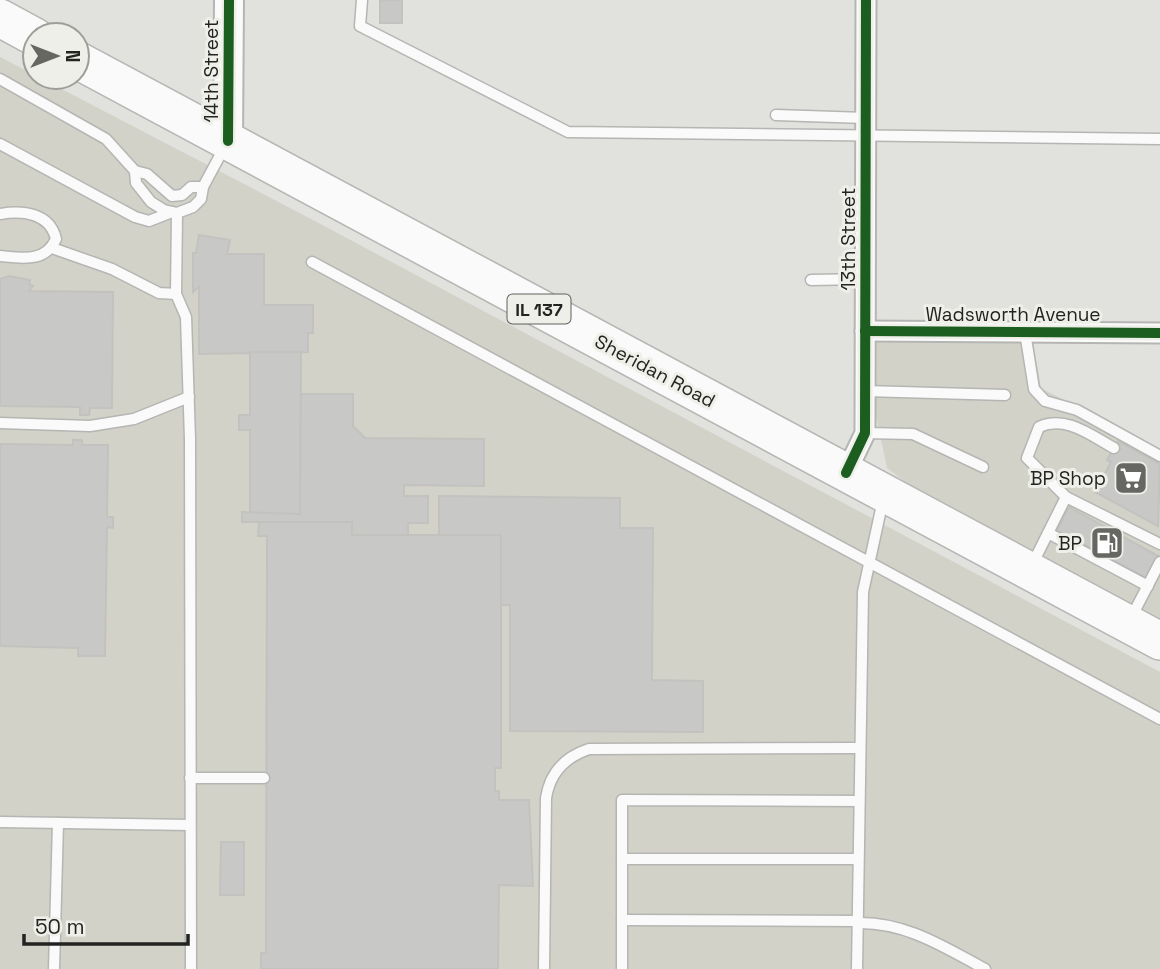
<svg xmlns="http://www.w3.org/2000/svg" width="1160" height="969" viewBox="0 0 1160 969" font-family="'Space Grotesk',sans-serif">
	<rect width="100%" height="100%" fill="#e1e1dd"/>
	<g fill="#d2d2c9">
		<path d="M0,57L311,219L1160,672V969H0Z"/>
		<path d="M877,328L1032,336L1041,388L1160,451V618L904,481L887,468L876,415Z"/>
	</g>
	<g fill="#c8c8c6" stroke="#c3c2bf" stroke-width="2">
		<rect x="380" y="0" width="22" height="23"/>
		<path d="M199,235L230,240L227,254H264V305H313V333H308V352L199,354V287L193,292V253H196Z"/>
		<path d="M9,276L30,280L29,284L33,286L29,291L113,292L112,408H90L89,415H80V407L0,406V279Z"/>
		<path d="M250,352H301L300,514H250V430H239V415H250Z"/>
		<path d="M301,394H353V426L365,438L484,439V486L404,485V496H428V523H408V535H352V522H242V512L300,514Z"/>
		<path d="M73,440H82V445H108L107,517H113V528L107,527L105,656H78V648L0,646V444L73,445Z"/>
		<path d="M1118,441L1160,464L1158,526L1095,492L1111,462L1107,460Z"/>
		<path d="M439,496L620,498V528H653L652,680L703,681V732L510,731V605H501V535H439Z"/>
		<path d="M1069,507L1158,556L1146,578L1057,530Z"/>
		<path d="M259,522H352V535H501V768H495V791H499V800H529L533,886L499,885L498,969H261V953H266L267,536H258Z"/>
		<path d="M221,842H244V895H220Z"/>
	</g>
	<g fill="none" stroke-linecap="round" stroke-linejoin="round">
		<defs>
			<g id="lane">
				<path d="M362,0L360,26L568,132L1160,139"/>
				<path d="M0,79L106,139L135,171L136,183L151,202L164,210L177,213L193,207L201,199L203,187L224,148"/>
				<path d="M776,115L865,118"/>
				<path d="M0,144L135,217L149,221L172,212"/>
				<path d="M135,171L147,174L172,196L182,195L191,187H203"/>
				<path d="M177,213L176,294L186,317L190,439L191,969"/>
				<path d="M0,214C23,210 50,213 56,239C45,263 22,258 0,256"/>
				<path d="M52,248L112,269L159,293L176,294"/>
				<path d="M312,262L1160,719"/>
				<path d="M811,280L865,279"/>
				<path d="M1025,332L1034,389L1045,401L1077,410L1160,456"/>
				<path d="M865,391L1005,395"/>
				<path d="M0,423L90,426L134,419L189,397"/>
				<path d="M865,433L913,434L983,467"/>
				<path d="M1066,497L1027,458L1039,427C1066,415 1090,435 1114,448"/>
				<path d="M1048,533L1148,586"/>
				<path d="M1032,565L1066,497L1160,544"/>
				<path d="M1131,618L1160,562"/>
				<path d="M190,778H264"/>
				<path d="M0,822L190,825"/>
				<path d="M622,859H858"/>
				<path d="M622,920L858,921"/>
				<path d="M858,923C906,922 944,947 985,969"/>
				<path d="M54,969L58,823"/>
				<path d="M544,969L546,798C550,772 565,757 589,749L860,748"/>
				<path d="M622,969V800L859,801"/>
				<path d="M857,969L863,592L883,500"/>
			</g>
			<g id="street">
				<path d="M865,331L1160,333"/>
				<path d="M846,473L865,433L866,0"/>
			</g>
			<path id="secondary" d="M228,141L229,0"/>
			<g id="highway">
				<path d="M0,18L35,37"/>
				<path d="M77,60L1160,641"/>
			</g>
		</defs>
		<use href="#lane" stroke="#b5b5b3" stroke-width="13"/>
		<use href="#street" stroke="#b5b5b3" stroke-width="23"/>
		<use href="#secondary" stroke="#b5b5b3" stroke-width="32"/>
		<use href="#highway" stroke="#b5b5b3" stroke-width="40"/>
		<use href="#lane" stroke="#fafafa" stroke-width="10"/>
		<use href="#street" stroke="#fafafa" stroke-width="19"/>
		<use href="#secondary" stroke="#fafafa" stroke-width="28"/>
		<use href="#highway" stroke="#fafafa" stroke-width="37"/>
		<defs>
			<g id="cycleway">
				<path d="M228,141L229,0"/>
				<path d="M865,331L1160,333"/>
				<path d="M846,473L865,433L866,0"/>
			</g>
		</defs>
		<use href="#cycleway" stroke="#efefe9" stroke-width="15"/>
		<use href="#cycleway" stroke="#1b5e20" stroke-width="10"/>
	</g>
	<defs>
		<symbol id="supermarket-square" viewBox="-11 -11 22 22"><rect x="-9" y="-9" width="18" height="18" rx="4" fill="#666663" stroke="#efefe9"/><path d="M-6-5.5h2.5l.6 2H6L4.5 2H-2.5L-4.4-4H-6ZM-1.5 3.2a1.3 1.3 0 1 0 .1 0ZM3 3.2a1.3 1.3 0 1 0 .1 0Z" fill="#fff"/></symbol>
		<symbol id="fuel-square" viewBox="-11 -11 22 22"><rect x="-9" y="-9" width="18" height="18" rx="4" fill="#666663" stroke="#efefe9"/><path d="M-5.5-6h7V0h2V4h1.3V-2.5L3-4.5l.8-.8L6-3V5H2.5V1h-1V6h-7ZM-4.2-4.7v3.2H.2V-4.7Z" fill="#fff"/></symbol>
	</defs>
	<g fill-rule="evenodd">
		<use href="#supermarket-square" x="1112" y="459" width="38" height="38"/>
		<use href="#fuel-square" x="1088" y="524" width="38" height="38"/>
	</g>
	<g text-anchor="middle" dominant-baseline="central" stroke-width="6" stroke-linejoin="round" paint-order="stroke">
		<rect fill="#efefe9" stroke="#60605d" stroke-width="2" x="507.5" y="294.5" width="63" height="29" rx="5"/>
		<g font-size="18" font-weight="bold" fill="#232321">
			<text x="539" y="309">IL 137</text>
		</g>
		<g font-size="19" fill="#232321" stroke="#efefe9">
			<text transform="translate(211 71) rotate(-90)">14th Street</text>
			<text transform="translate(848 239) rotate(-90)">13th Street</text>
			<text x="1013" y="314">Wadsworth Avenue</text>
			<text transform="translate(655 371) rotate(28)">Sheridan Road</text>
		</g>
		<g font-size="19" fill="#232321" stroke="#efefe9" text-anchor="end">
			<text x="1106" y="478">BP Shop</text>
			<text x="1082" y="543">BP</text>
		</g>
	</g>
	<g transform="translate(56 56) rotate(90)"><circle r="33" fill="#efefe9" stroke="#9d9d99" stroke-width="2"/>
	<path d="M0-5L12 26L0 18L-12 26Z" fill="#666663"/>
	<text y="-10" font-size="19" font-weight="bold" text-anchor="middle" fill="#232321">N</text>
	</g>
	<path d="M24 934v10h164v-10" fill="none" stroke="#232321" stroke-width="3.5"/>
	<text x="35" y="934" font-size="21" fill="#232321" stroke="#efefe9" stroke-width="5" paint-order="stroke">50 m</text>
</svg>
